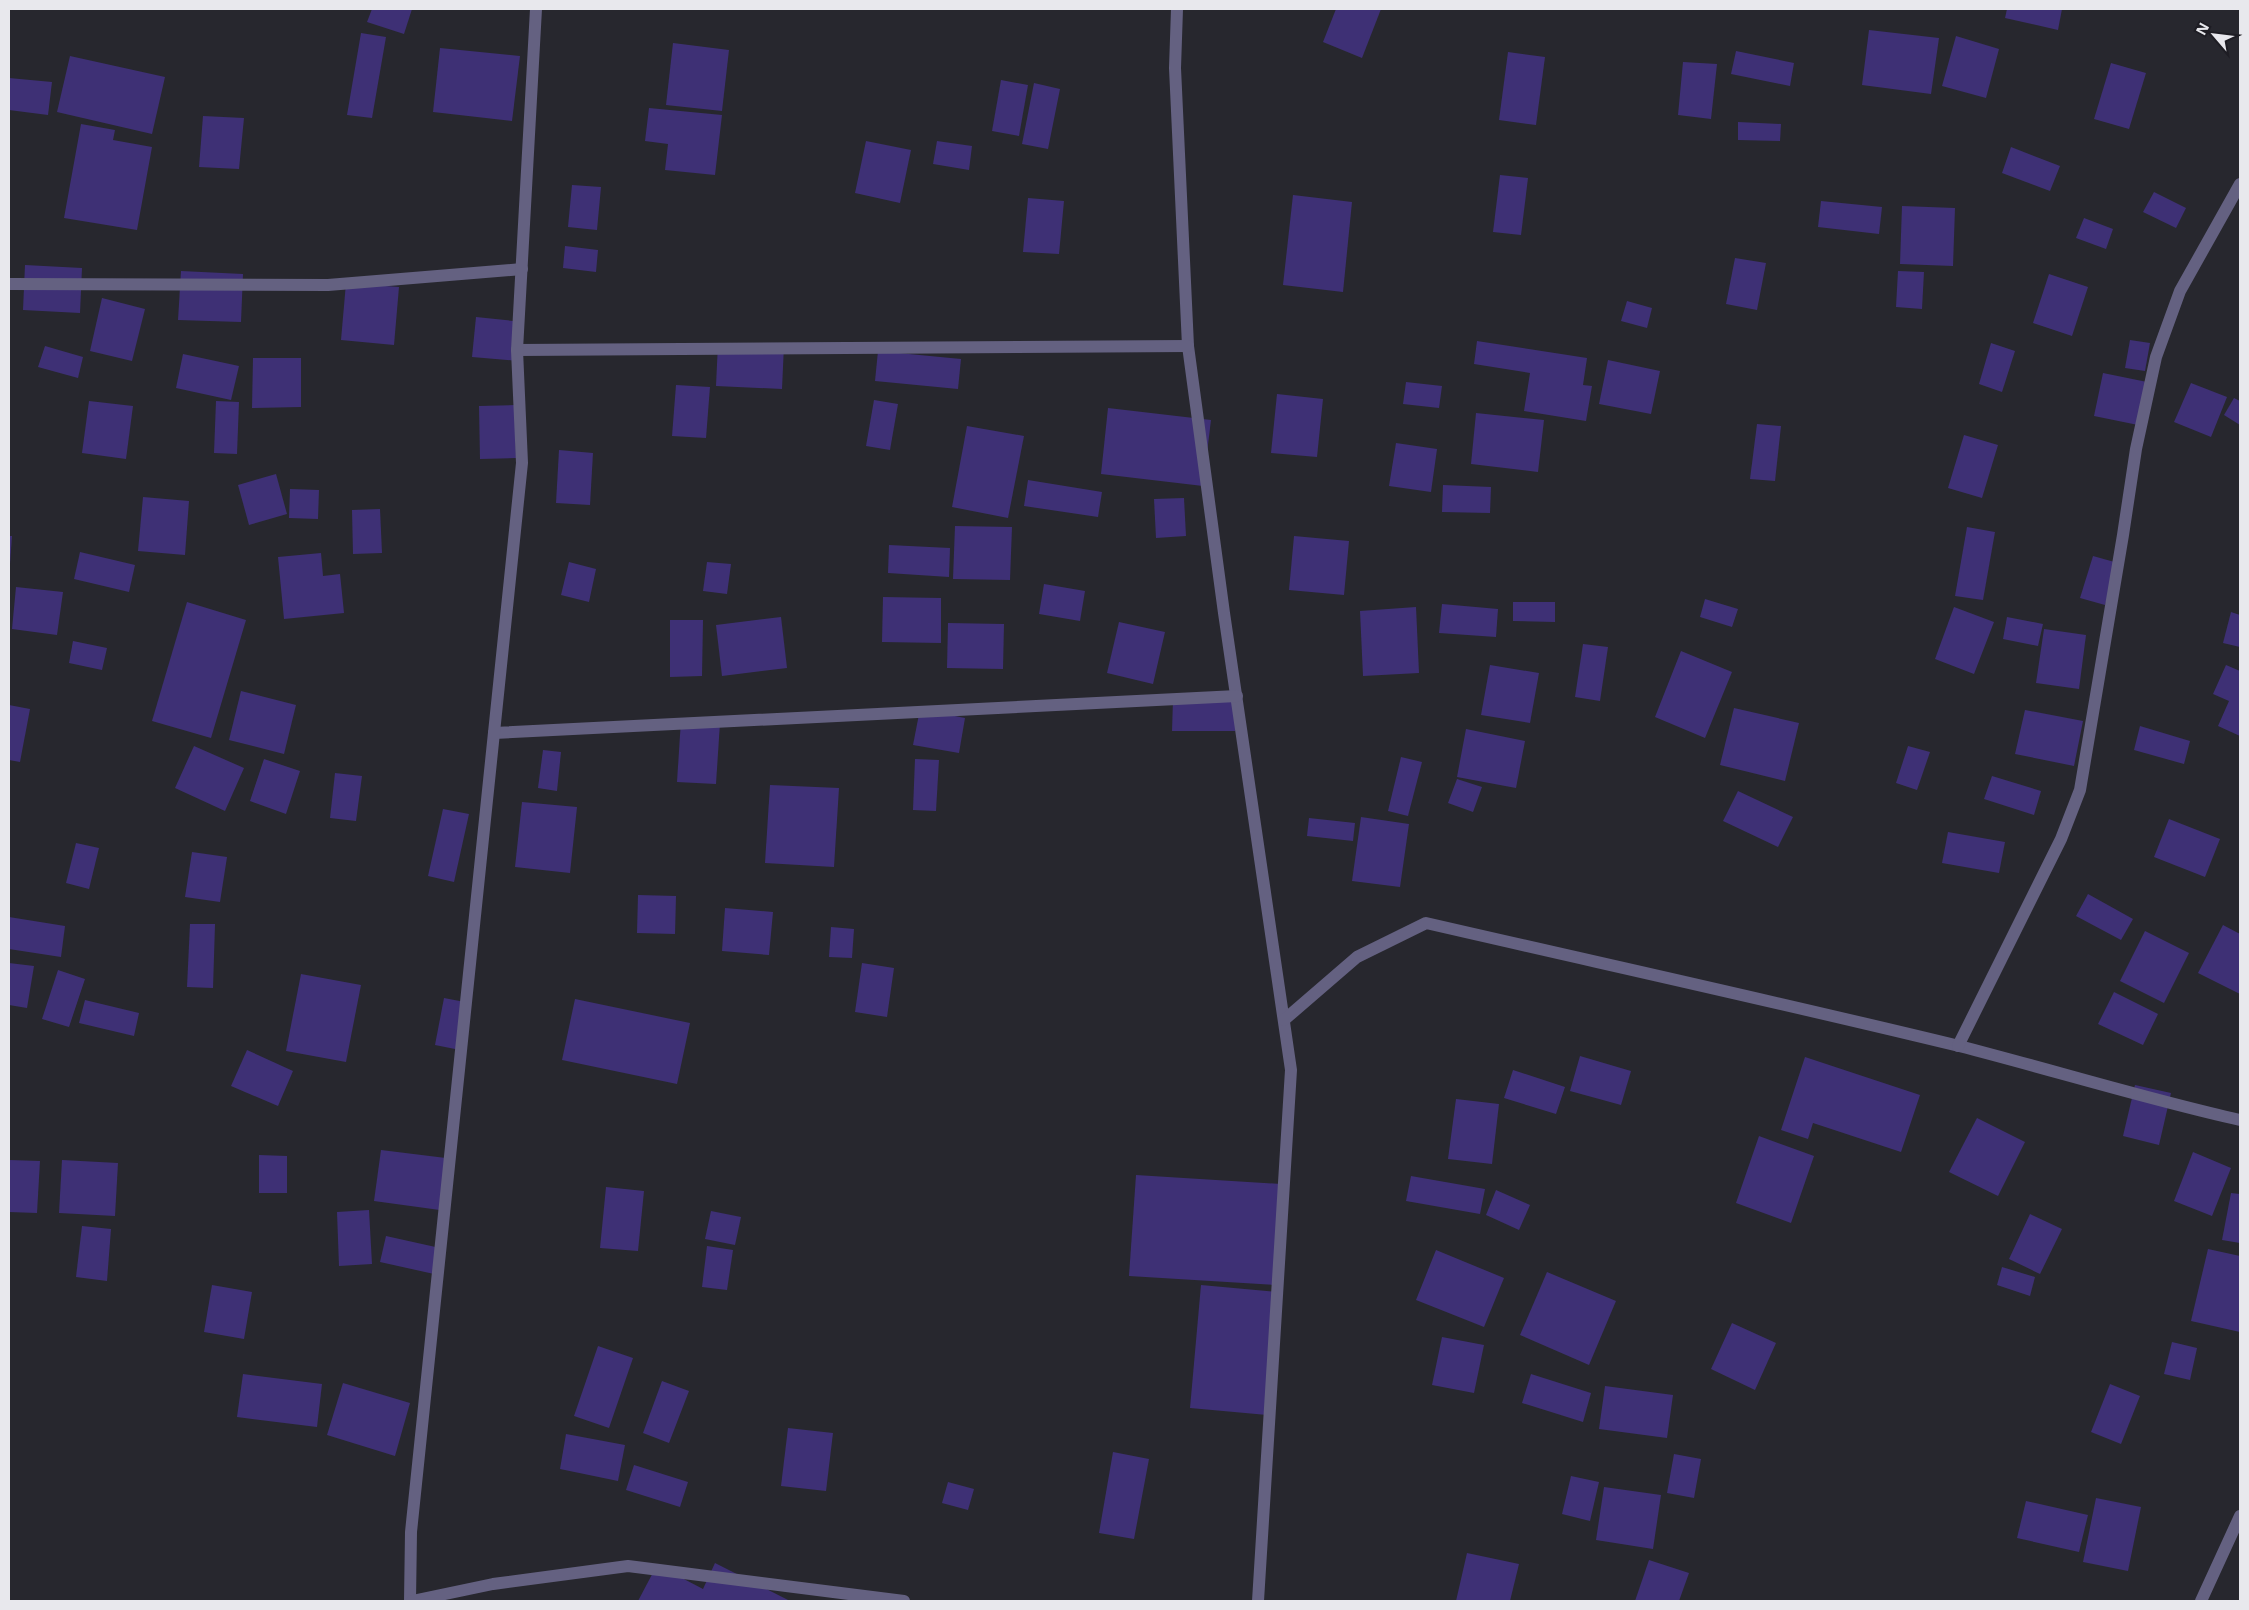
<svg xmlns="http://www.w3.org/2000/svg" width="2249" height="1610" viewBox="0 0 2249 1610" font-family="'Open Sans',sans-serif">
	<rect width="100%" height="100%" fill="#27272e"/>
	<g fill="#3e3075">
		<path d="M372,9H412L404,34L367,22Z"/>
		<path d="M1336,9H1381L1362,58L1323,42Z"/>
		<path d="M2007,9H2062L2058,30L2005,18Z"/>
		<path d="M1869,30L1939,38L1931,94L1862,85Z"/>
		<path d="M361,33L386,37L372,118L347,115Z"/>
		<path d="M1956,36L1999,49L1986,98L1942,86Z"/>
		<path d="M673,43L729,50L722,111L666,105Z"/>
		<path d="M440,48L520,56L512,121L433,112Z"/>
		<path d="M1736,51L1794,63L1790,86L1731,74Z"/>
		<path d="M1508,52L1545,57L1536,125L1499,120Z"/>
		<path d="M70,56L165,77L152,134L57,112Z"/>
		<path d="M1683,62L1717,64L1711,119L1678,115Z"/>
		<path d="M2111,63L2146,73L2129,129L2094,119Z"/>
		<path d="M9,78L52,82L48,115L9,110Z"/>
		<path d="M1001,80L1028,85L1019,136L992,131Z"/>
		<path d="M1034,83L1060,89L1048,149L1022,144Z"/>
		<path d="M649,108L722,115L715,175L665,170L668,144L645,141Z"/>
		<path d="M203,116L244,118L239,169L199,167Z"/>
		<path d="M1738,122L1781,124L1780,141L1738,140Z"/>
		<path d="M81,124L115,130L113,140L152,147L137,230L64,218Z"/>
		<path d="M866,141L911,150L900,203L855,193Z"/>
		<path d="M937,141L972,146L969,170L933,164Z"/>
		<path d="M2011,147L2060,166L2050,191L2002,173Z"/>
		<path d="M1500,175L1528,178L1521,235L1493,232Z"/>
		<path d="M572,185L601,187L597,230L568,227Z"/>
		<path d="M2154,192L2186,208L2176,228L2143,212Z"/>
		<path d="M1293,195L1352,202L1343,292L1283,285Z"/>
		<path d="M1028,198L1064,201L1059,254L1023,252Z"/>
		<path d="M1821,201L1882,207L1879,234L1818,227Z"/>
		<path d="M1902,206L1955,208L1953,266L1900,264Z"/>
		<path d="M2084,218L2113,229L2106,249L2076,238Z"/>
		<path d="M565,246L598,250L596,272L563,268Z"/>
		<path d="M1735,258L1766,263L1757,310L1726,304Z"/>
		<path d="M25,265L82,268L80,313L23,310Z"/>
		<path d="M181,271L243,274L241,322L178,320Z"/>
		<path d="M1898,271L1924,272L1922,309L1896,307Z"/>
		<path d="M2049,274L2088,287L2072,336L2033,323Z"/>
		<path d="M346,283L399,287L394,345L341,340Z"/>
		<path d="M102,298L145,309L132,361L90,351Z"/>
		<path d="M1627,301L1652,308L1647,328L1621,321Z"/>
		<path d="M476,317L523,322L519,361L472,357Z"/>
		<path d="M2130,340L2150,343L2145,371L2125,368Z"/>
		<path d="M1477,341L1587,358L1583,385L1592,386L1586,421L1524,411L1530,373L1474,364Z"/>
		<path d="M718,343L784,345L782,389L716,386Z"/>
		<path d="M1991,343L2015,351L2002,392L1979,384Z"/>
		<path d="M45,346L83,357L78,378L38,367Z"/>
		<path d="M878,351L961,359L958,389L875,381Z"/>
		<path d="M183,354L239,366L231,400L176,388Z"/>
		<path d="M253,358H301V407L252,408Z"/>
		<path d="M1608,360L1660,371L1651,414L1599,404Z"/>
		<path d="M2103,373L2152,383L2143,426L2094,416Z"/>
		<path d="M1406,382L1442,386L1439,408L1403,404Z"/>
		<path d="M2191,383L2227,397L2211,437L2174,422Z"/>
		<path d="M676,385L710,387L706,438L672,436Z"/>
		<path d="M1277,394L1323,399L1317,457L1271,453Z"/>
		<path d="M2234,398L2240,401V425L2224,415Z"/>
		<path d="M874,400L898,404L890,450L866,446Z"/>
		<path d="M89,401L133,406L126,459L82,453Z"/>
		<path d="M216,401L239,402L237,454L214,453Z"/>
		<path d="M515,405L516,458L480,459L479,406Z"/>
		<path d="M1108,408L1211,420L1203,486L1101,474Z"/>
		<path d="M1476,413L1544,420L1538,472L1471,464Z"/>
		<path d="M1757,424L1781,426L1775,481L1750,479Z"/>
		<path d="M967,426L1024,436L1008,518L952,507Z"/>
		<path d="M1964,435L1998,445L1982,498L1948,488Z"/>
		<path d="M1396,443L1437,449L1431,492L1389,486Z"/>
		<path d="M559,450L593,453L590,505L556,503Z"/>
		<path d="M276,474L287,514L249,525L238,485Z"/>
		<path d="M1028,480L1102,492L1098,517L1024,506Z"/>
		<path d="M1443,485L1491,487L1490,513L1442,512Z"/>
		<path d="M290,489L319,490L318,519L289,518Z"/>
		<path d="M143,497L189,501L185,555L138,551Z"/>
		<path d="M1184,498L1186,536L1156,538L1154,499Z"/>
		<path d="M380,509L382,553L353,554L352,510Z"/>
		<path d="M955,526L1012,527L1010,580L953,579Z"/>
		<path d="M1967,527L1995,532L1983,600L1955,596Z"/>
		<path d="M9,536H12L10,564H9Z"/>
		<path d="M1294,536L1349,541L1344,595L1289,590Z"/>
		<path d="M889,545L950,548L949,577L888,573Z"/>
		<path d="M80,552L135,565L129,592L74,579Z"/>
		<path d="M321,553L323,576L340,574L344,613L284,619L278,557Z"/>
		<path d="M2093,556L2118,563L2105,605L2080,598Z"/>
		<path d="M569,562L596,569L589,602L561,595Z"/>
		<path d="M707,562L731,564L727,594L703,591Z"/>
		<path d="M1044,584L1085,591L1080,621L1039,614Z"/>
		<path d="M16,587L63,592L57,635L12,629Z"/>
		<path d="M883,597L941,598V643L882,642Z"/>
		<path d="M1705,599L1738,609L1732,627L1700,617Z"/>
		<path d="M187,602L246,620L211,738L152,721Z"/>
		<path d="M1513,602H1555V622L1513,621Z"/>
		<path d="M1442,604L1498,609L1496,637L1439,633Z"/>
		<path d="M1416,607L1419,673L1363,676L1360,611Z"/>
		<path d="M1954,607L1994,622L1974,674L1935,659Z"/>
		<path d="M2231,612L2240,615V647L2223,643Z"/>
		<path d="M781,617L787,668L722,676L716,625Z"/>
		<path d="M2007,617L2043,624L2038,646L2003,639Z"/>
		<path d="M670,620H703L702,676L670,677Z"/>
		<path d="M1119,622L1165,632L1153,684L1107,673Z"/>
		<path d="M948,623L1004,624L1003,669L947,668Z"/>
		<path d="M2044,629L2086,635L2079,689L2036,683Z"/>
		<path d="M73,641L107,648L102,670L69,663Z"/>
		<path d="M1583,644L1608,647L1600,701L1575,697Z"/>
		<path d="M1681,651L1732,672L1705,738L1655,717Z"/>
		<path d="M1490,665L1539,673L1530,723L1481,715Z"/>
		<path d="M2226,665L2240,671V736L2218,726L2229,701L2213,694Z"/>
		<path d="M241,691L296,705L284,754L229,740Z"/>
		<path d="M1173,699H1235V731H1172Z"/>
		<path d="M9,705L30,709L20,762L9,760Z"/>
		<path d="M1734,708L1799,723L1785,781L1720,765Z"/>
		<path d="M920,709L965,718L959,753L913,745Z"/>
		<path d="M2025,710L2083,721L2074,766L2015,754Z"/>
		<path d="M681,720L720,723L716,784L677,782Z"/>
		<path d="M2140,726L2190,741L2184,764L2134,750Z"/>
		<path d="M1466,729L1525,741L1516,788L1457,777Z"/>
		<path d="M194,746L244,768L225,811L175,788Z"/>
		<path d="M1908,746L1930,752L1917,790L1896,783Z"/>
		<path d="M543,750L561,752L557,791L538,788Z"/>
		<path d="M1401,757L1422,762L1408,816L1388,811Z"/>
		<path d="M264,759L300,771L286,814L250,801Z"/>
		<path d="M915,759L939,760L936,811L913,810Z"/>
		<path d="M335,773L362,776L356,821L330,818Z"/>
		<path d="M1992,776L2041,791L2034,815L1984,799Z"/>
		<path d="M1457,779L1482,787L1473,812L1448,803Z"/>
		<path d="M770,785L839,788L834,867L765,863Z"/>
		<path d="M1738,791L1793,817L1778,847L1723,821Z"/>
		<path d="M522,802L577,807L570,873L515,867Z"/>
		<path d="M443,809L469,814L454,882L428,876Z"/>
		<path d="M1361,817L1409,824L1400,887L1352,881Z"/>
		<path d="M1309,818L1355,823L1353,841L1307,836Z"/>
		<path d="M2169,819L2220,839L2205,877L2154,857Z"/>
		<path d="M1948,832L2005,842L1999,873L1942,863Z"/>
		<path d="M76,843L99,848L89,889L66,883Z"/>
		<path d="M192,852L227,857L220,902L185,897Z"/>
		<path d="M2088,894L2133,919L2121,940L2076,916Z"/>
		<path d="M638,895L676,896L675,934L637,933Z"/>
		<path d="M725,908L773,912L769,955L722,951Z"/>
		<path d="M9,917L65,926L61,957L9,949Z"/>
		<path d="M190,924H215L213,988L187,987Z"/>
		<path d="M2223,925L2240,934V994L2198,973Z"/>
		<path d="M831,927L854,929L852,958L829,957Z"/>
		<path d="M2145,931L2189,953L2164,1003L2120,981Z"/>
		<path d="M9,963L34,966L27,1008L9,1005Z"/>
		<path d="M862,963L894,968L887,1017L855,1012Z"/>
		<path d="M58,970L85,979L69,1027L42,1019Z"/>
		<path d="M301,974L361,985L346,1062L286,1051Z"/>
		<path d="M2114,992L2158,1014L2143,1045L2098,1024Z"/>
		<path d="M444,998L470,1003L460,1050L435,1045Z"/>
		<path d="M575,999L690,1023L677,1084L562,1060Z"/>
		<path d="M85,1000L139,1013L134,1036L79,1023Z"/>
		<path d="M247,1050L293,1071L278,1106L231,1086Z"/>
		<path d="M1580,1056L1631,1071L1621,1105L1570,1091Z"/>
		<path d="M1805,1057L1920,1095L1901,1152L1813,1123L1808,1139L1781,1130Z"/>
		<path d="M1513,1070L1565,1087L1556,1114L1504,1098Z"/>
		<path d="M2135,1085L2171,1093L2159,1145L2123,1136Z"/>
		<path d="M1456,1099L1499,1104L1492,1164L1448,1159Z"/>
		<path d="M1977,1118L2025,1142L1998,1196L1949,1172Z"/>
		<path d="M1759,1136L1814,1156L1791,1223L1736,1203Z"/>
		<path d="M381,1150L454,1159L447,1211L374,1201Z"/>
		<path d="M2193,1152L2231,1168L2212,1216L2174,1201Z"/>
		<path d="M259,1155L287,1156V1193H259Z"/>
		<path d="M9,1160L40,1161L37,1213L9,1212Z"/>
		<path d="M62,1160L118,1163L115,1216L59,1213Z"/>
		<path d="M1136,1175L1281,1184L1275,1285L1129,1276Z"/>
		<path d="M1411,1176L1485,1189L1480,1214L1406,1201Z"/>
		<path d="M606,1187L644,1191L638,1251L600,1248Z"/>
		<path d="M1496,1190L1530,1205L1519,1230L1486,1215Z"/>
		<path d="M2231,1193L2240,1194V1243L2222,1240Z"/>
		<path d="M369,1210L372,1264L339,1266L337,1212Z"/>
		<path d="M711,1211L741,1217L735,1245L705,1239Z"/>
		<path d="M2030,1214L2062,1229L2040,1274L2009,1259Z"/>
		<path d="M82,1226L111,1229L107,1281L76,1277Z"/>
		<path d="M386,1236L440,1248L434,1274L380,1262Z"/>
		<path d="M707,1246L733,1250L727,1290L702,1287Z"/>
		<path d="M2208,1249L2240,1256V1332L2191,1321Z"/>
		<path d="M1436,1250L1504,1278L1484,1327L1416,1300Z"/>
		<path d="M2002,1267L2035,1277L2030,1296L1997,1285Z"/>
		<path d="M1547,1272L1616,1301L1589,1365L1520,1335Z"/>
		<path d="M212,1285L252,1292L244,1339L204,1332Z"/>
		<path d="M1201,1285L1278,1292L1267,1415L1190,1408Z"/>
		<path d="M1732,1323L1776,1343L1755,1390L1711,1369Z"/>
		<path d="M1442,1337L1484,1345L1474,1393L1432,1385Z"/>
		<path d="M2172,1342L2197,1348L2190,1380L2164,1374Z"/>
		<path d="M598,1346L633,1358L609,1428L574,1416Z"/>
		<path d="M243,1374L322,1384L317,1427L237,1417Z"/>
		<path d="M1531,1374L1591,1393L1583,1422L1522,1403Z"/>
		<path d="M662,1381L689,1391L669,1443L643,1433Z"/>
		<path d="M343,1383L410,1403L395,1456L327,1435Z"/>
		<path d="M2110,1384L2140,1396L2121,1444L2091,1432Z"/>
		<path d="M1605,1386L1673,1395L1667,1438L1599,1429Z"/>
		<path d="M788,1428L833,1433L826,1491L781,1486Z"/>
		<path d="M566,1434L625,1445L618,1481L560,1469Z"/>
		<path d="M1113,1452L1149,1459L1134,1539L1099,1533Z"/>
		<path d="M1674,1454L1701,1459L1694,1498L1667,1493Z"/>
		<path d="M634,1465L688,1482L680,1507L626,1490Z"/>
		<path d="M1571,1476L1599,1482L1590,1521L1562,1514Z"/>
		<path d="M948,1482L974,1489L968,1510L942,1503Z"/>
		<path d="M1604,1487L1661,1495L1653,1549L1596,1540Z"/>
		<path d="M2096,1498L2141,1507L2128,1571L2083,1562Z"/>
		<path d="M2026,1501L2088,1515L2079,1552L2017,1538Z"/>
		<path d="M1467,1553L1519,1564L1510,1601H1456Z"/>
		<path d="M1649,1560L1689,1573L1679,1601H1635Z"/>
		<path d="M715,1563L790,1601H638L657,1565L703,1589Z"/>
	</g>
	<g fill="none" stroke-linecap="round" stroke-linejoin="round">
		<g stroke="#646181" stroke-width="12">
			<path d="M1177,9L1175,68L1188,346L1224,613L1291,1070L1258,1601"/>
			<path d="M9,284L328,285L522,269"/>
			<path d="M517,350L1188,346"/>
			<path d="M494,733L1237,696"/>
			<path d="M1284,1020L1357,957L1426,923C1604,964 1782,1003 1959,1046C2053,1070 2146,1099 2240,1120"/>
			<path d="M1958,1046L2061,839L2080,790L2123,535L2136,449L2156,357L2180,291L2240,184"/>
			<path d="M410,1601L411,1532L522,463L517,350L536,9"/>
			<path d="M412,1601L493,1584L628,1566L904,1601"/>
			<path d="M2201,1601L2240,1516"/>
		</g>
	</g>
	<rect width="2249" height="1610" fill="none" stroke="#e8e8ed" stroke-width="20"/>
	<g transform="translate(2214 35) rotate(298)" stroke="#1e1d24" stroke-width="4" paint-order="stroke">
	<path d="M0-4L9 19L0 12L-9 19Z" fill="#e8e8ed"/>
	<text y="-8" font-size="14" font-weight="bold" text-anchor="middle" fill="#e8e8ed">N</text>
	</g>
</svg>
